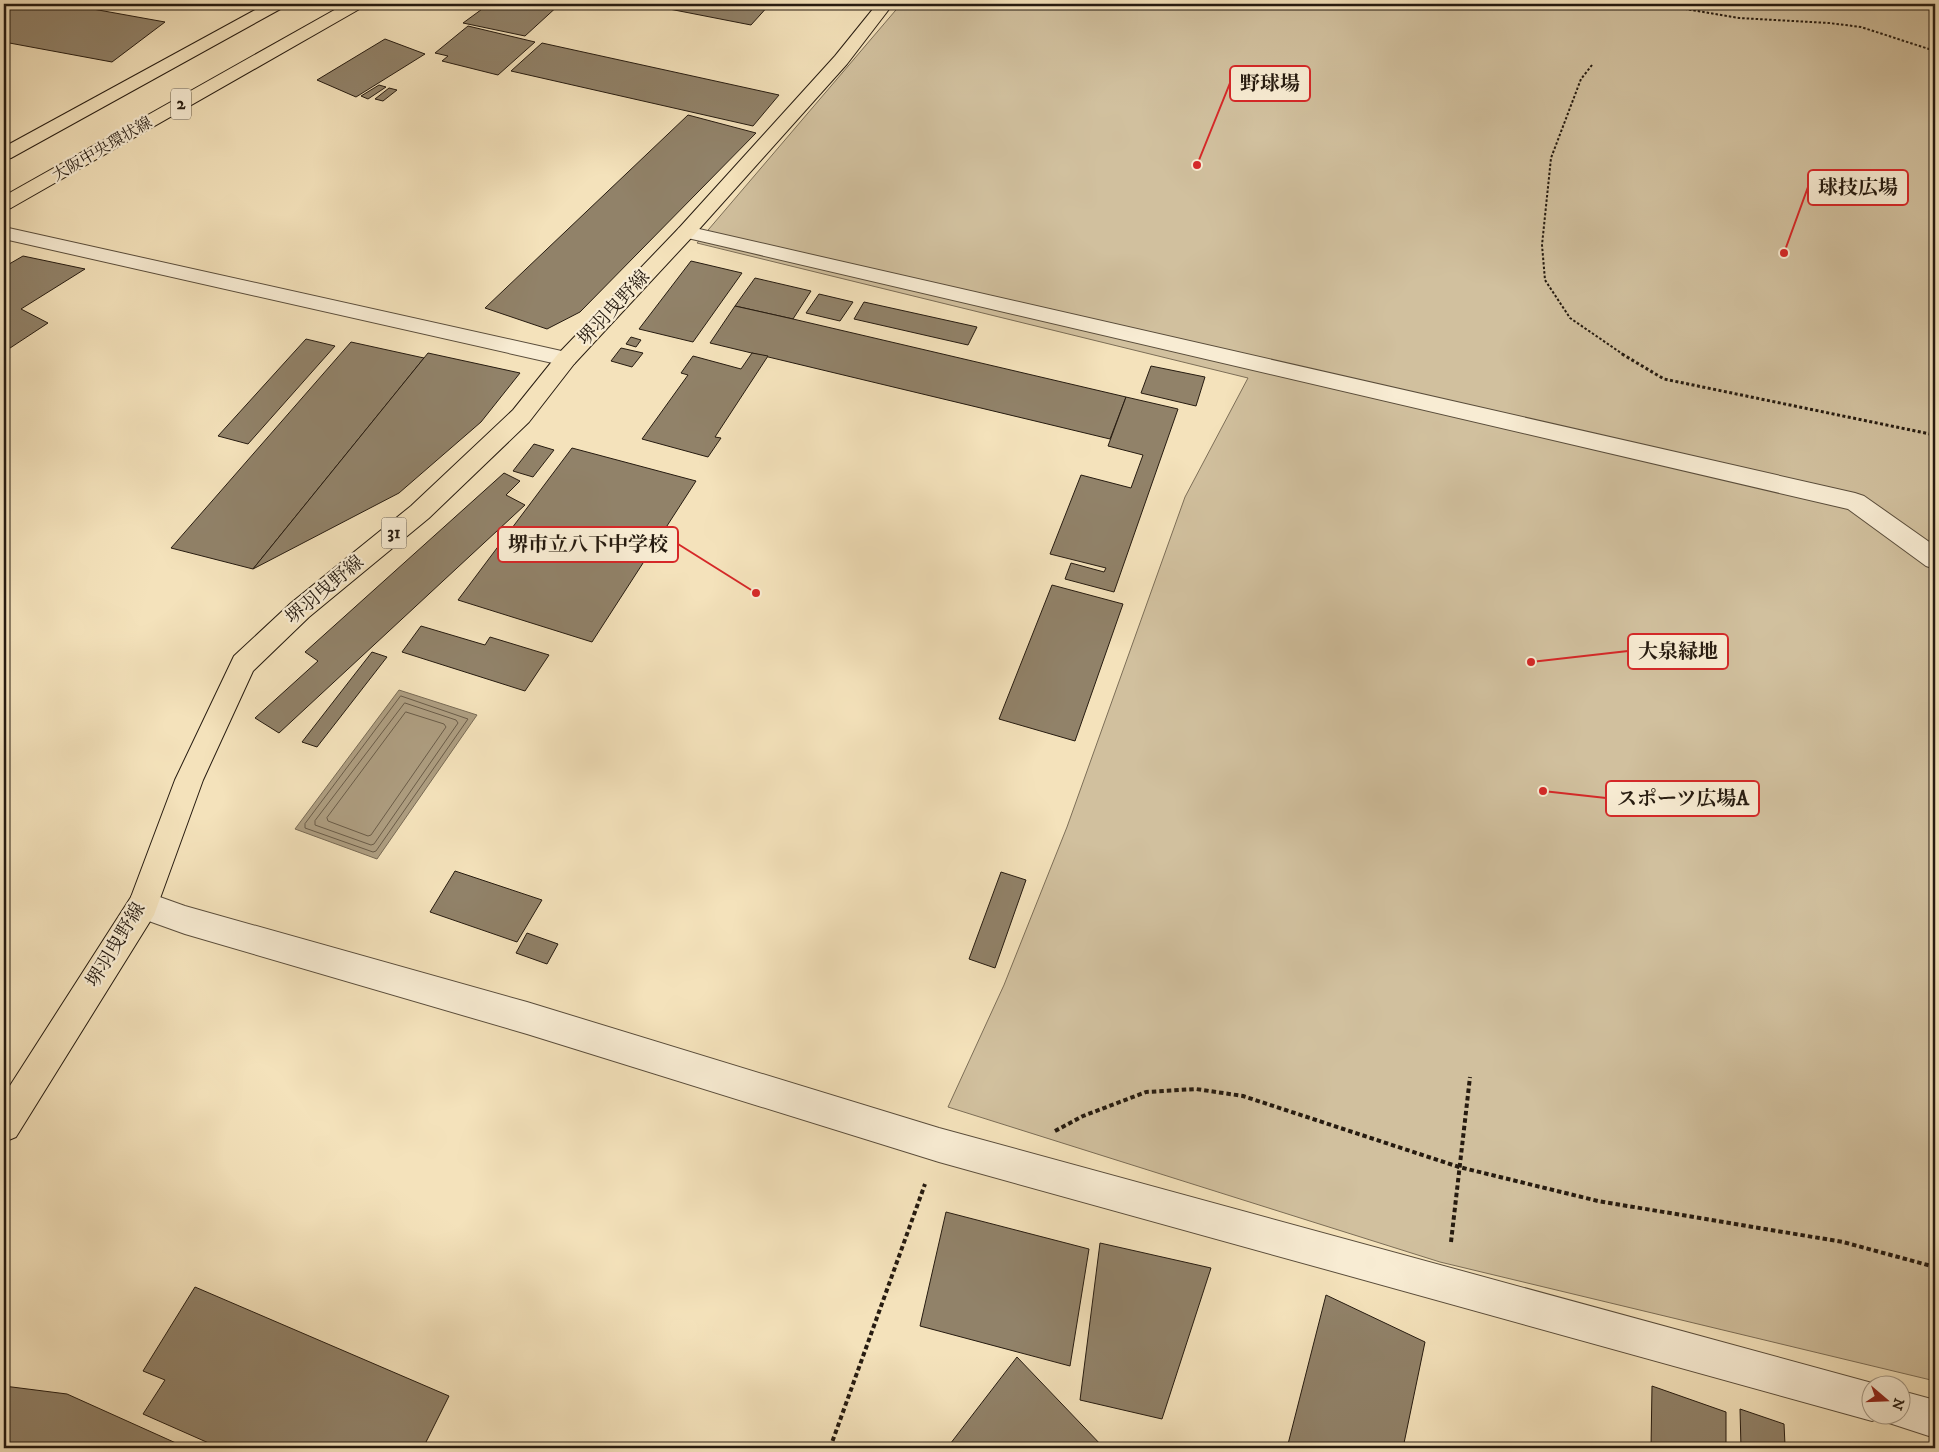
<svg xmlns="http://www.w3.org/2000/svg" width="1939" height="1452" viewBox="0 0 1939 1452" font-family="'IM FELL DW Pica','Noto Serif JP',serif">
	<rect width="100%" height="100%" fill="#f4e2bb"/>
	<filter id="stains"><feTurbulence type="fractalNoise" baseFrequency=".004" numOctaves="4"/><feColorMatrix values="0 0 0 0 .2 0 0 0 0 .09 0 0 0 0 .02 0 0 0 .5 -.17"/></filter>
	<radialGradient id="worn" r=".72"><stop offset=".6" stop-color="#630" stop-opacity="0"/><stop offset="1" stop-color="#630" stop-opacity=".3"/></radialGradient>
	<path fill="#d1c09e" stroke="#7c6e57" d="M901,4H1935V1381L1440,1262L948,1107L1004,985L1067,827L1185,497L1248,378L697,243Z"/>
	<path fill="#ae9e81" stroke="#786a54" d="M399,690L477,715L377,859L295,829Z"/>
	<g fill="none" stroke-linecap="round" stroke-linejoin="round">
		<g stroke="#6a5c48" stroke-width="1">
			<path d="M401,696L468,719L376,851L373,852L305,828V824Z"/>
			<path d="M405,703L456,720L458,723L374,844L371,845L315,825V821Z"/>
			<path d="M406,712L444,724L446,727L371,835L368,836L328,821L327,818Z"/>
		</g>
	</g>
	<g fill="#918269" stroke="#261b10">
		<path d="M4,4H65L165,22L112,62L4,42Z"/>
		<path d="M489,4H560L525,36L463,23Z"/>
		<path d="M662,4H770L751,25L659,7Z"/>
		<path d="M468,26L535,42L498,75L442,61L448,56L435,53Z"/>
		<path d="M385,39L425,54L356,97L317,80Z"/>
		<path d="M542,43L779,95L753,126L511,71Z"/>
		<path d="M379,85L386,87L368,99L361,96Z"/>
		<path d="M389,88L397,90L383,101L375,99Z"/>
		<path d="M688,115L756,133L580,312L547,329L485,308Z"/>
		<path d="M23,256L85,269L21,309L48,323L4,352V267Z"/>
		<path d="M691,261L742,273L693,342L639,329Z"/>
		<path d="M755,278L811,291L793,319L735,306Z"/>
		<path d="M819,294L853,302L840,321L806,313Z"/>
		<path d="M864,302L977,327L968,345L854,319Z"/>
		<path d="M735,306L793,319L1126,397L1110,439L710,343Z"/>
		<path d="M631,337L641,340L636,347L626,344Z"/>
		<path d="M306,339L335,346L248,444L218,436Z"/>
		<path d="M351,342L424,358L253,569L171,548Z"/>
		<path d="M621,348L643,353L632,367L611,361Z"/>
		<path d="M428,353L520,373L481,422L399,493L253,569Z"/>
		<path d="M752,353L768,356L715,437L721,438L708,457L642,439L688,375L681,373L693,356L741,369Z"/>
		<path d="M1151,366L1205,377L1196,406L1141,393Z"/>
		<path d="M1126,397L1178,409L1114,592L1065,579L1071,563L1104,572L1106,568L1050,554L1081,475L1131,488L1143,455L1108,446Z"/>
		<path d="M534,444L554,450L533,477L513,471Z"/>
		<path d="M572,448L696,481L592,642L458,600Z"/>
		<path d="M504,473L520,481L506,495L525,505L279,733L255,718L318,661L305,652Z"/>
		<path d="M1052,585L1123,604L1075,741L999,719Z"/>
		<path d="M421,626L485,645L490,637L549,655L525,691L402,652Z"/>
		<path d="M372,652L387,657L317,747L302,742Z"/>
		<path d="M455,871L542,900L517,942L430,912Z"/>
		<path d="M1001,872L1026,880L995,968L969,959Z"/>
		<path d="M527,933L558,944L547,964L516,953Z"/>
		<path d="M946,1212L1089,1249L1070,1366L920,1326Z"/>
		<path d="M1100,1243L1211,1268L1162,1419L1080,1400Z"/>
		<path d="M195,1287L449,1396L423,1448H220L143,1414L165,1380L143,1371Z"/>
		<path d="M1326,1295L1425,1342L1403,1448H1287Z"/>
		<path d="M1017,1357L1104,1448H947Z"/>
		<path d="M4,1386L67,1394L187,1448H4Z"/>
		<path d="M1652,1386L1726,1412V1448H1651Z"/>
		<path d="M1740,1409L1784,1424L1785,1445L1794,1448H1741Z"/>
	</g>
	<g fill="none" stroke-linecap="round" stroke-linejoin="round">
		<defs>
			<g id="minor">
				<path d="M686,226L1855,493L1864,496L1935,546V569L1926,566L1848,509L679,236L676,232L679,228Z"/>
				<path d="M4,227L566,352L574,354L577,359L574,364L566,366L4,239Z"/>
				<path d="M143,891L185,906L527,1002L939,1128L1872,1383L1875,1384H1872V1414H1902V1391L1935,1400V1438L1889,1423L1885,1415L1872,1421L939,1162L527,1034L185,934L132,915L128,905L132,895Z"/>
			</g>
			<g id="major">
				<path d="M266,4H286L284,7L11,158L4,160V147Z"/>
				<path d="M345,4H365L363,7L11,208L4,210V196Z"/>
				<path d="M877,4H893L847,64L693,236L574,364L529,422L429,518L309,617L253,671L203,780L154,915L16,1137L4,1142V1095L131,897L175,780L234,656L291,603L411,506L513,410L558,354L679,228L835,56Z"/>
			</g>
		</defs>
		<use href="#minor" stroke="#5a4d3b" stroke-width="2"/>
		<use href="#major" stroke="#261b10" stroke-width="2"/>
		<g stroke="#261b10" stroke-width="2" stroke-dasharray="2.5 2" stroke-linecap="butt">
			<path d="M1680,8L1739,18L1829,23L1861,27L1935,51"/>
			<path d="M1592,65L1581,79L1551,158L1542,245L1545,280L1570,318L1624,355"/>
		</g>
		<path stroke="#261b10" stroke-width="3" stroke-dasharray="3 2.5" stroke-linecap="butt" d="M1622,354L1664,379L1935,435"/>
		<g stroke="#261b10" stroke-width="4" stroke-dasharray="4.5 3" stroke-linecap="butt">
			<path d="M1055,1131L1083,1116L1146,1092L1196,1089L1243,1096L1459,1167L1598,1201L1843,1242L1935,1267"/>
			<path d="M1451,1242L1470,1077"/>
			<path d="M830,1448L925,1184"/>
		</g>
		<use href="#minor" fill="#f8ecd3" fill-rule="evenodd"/>
		<use href="#major" fill="#f4e2bb" fill-rule="evenodd"/>
	</g>
	<g text-anchor="middle" dominant-baseline="central" stroke-width="4.5" stroke-linejoin="round" paint-order="stroke">
		<g font-size="16" fill="#261b10" stroke="#f8ecd3">
			<text transform="translate(102 149) rotate(-30)">大阪中央環状線</text>
		</g>
		<g fill="#f8ecd3" stroke="#655a4a" stroke-width="1">
			<rect x="171" y="88.5" width="20" height="31" rx="4"/>
			<rect x="381.5" y="517.5" width="25" height="31" rx="4"/>
		</g>
		<g font-size="18" font-weight="bold" fill="#261b10">
			<text x="181" y="104">2</text>
			<text x="394" y="533">31</text>
		</g>
		<g font-size="19" fill="#261b10" stroke="#f8ecd3">
			<text transform="translate(614 308) rotate(-47)">堺羽曳野線</text>
			<text transform="translate(325 590) rotate(-40)">堺羽曳野線</text>
			<text transform="translate(116 945) rotate(-59)">堺羽曳野線</text>
		</g>
	</g>
	<path fill="none" stroke="#d62828" stroke-width="2" d="M1197 165L1230 83M1784 253L1808 187M756 593L678 544M1531 662L1628 651M1543 791L1606 798"/>
	<g fill="#d62828" stroke="#f8ecd3" stroke-width="2">
		<circle cx="1197" cy="165" r="5"/>
		<circle cx="1784" cy="253" r="5"/>
		<circle cx="756" cy="593" r="5"/>
		<circle cx="1531" cy="662" r="5"/>
		<circle cx="1543" cy="791" r="5"/>
	</g>
	<g fill="#f8ecd3" stroke="#d62828" stroke-width="2">
		<rect x="1230" y="66" width="80" height="35" rx="5"/>
		<rect x="1808" y="170" width="100" height="35" rx="5"/>
		<rect x="498" y="527" width="180" height="35" rx="5"/>
		<rect x="1628" y="634" width="100" height="35" rx="5"/>
		<rect x="1606" y="781" width="153" height="35" rx="5"/>
	</g>
	<g font-size="20" text-anchor="middle" font-weight="bold" fill="#261b10">
		<text x="1270" y="90">野球場</text>
		<text x="1858" y="194">球技広場</text>
		<text x="588" y="551">堺市立八下中学校</text>
		<text x="1678" y="658">大泉緑地</text>
		<text x="1683" y="805">スポーツ広場A</text>
	</g>
	<rect width="1939" height="1452" fill="none" stroke="#f4e2bb" stroke-width="20"/>
	<rect x="5" y="5" width="1929" height="1442" fill="none" stroke="#261b10" stroke-width="2.5"/>
	<rect x="10" y="10" width="1919" height="1432" fill="none" stroke="#261b10"/>
	<g transform="translate(1886 1400) rotate(109)"><circle r="24" fill="#f8ecd3" stroke="#a49885"/>
	<path d="M0-4L9 19L0 12L-9 19Z" fill="#8f2418"/>
	<text y="-8" font-size="14" font-weight="bold" text-anchor="middle" fill="#261b10">N</text>
	</g>
	<rect width="100%" height="100%" filter="url(#stains)"/>
	<rect width="100%" height="100%" fill="url(#worn)"/>
</svg>
